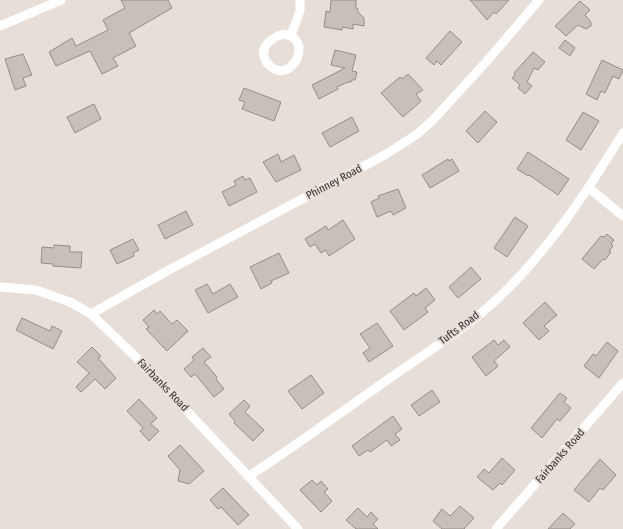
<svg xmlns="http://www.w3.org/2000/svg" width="623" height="529" viewBox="0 0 623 529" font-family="'Fira Sans Condensed',sans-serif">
	<rect width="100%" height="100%" fill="#e7ded7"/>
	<g fill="#c7bfb9" stroke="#968d87">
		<path d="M121,0H168L172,8L129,33L136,46L113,58L118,66L102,74L90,51L56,66L49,52L72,38L76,46L108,30L103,20L125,8Z"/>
		<path d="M331,0H356V8L358,9V12L364,18V26L353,24V29L342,27V30L324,27L326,11L330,12Z"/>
		<path d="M470,0H509L496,14L494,12L487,20Z"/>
		<path d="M580,1L590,10L585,15L591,22V26L586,29L578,25L566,36L555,26Z"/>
		<path d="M450,31L462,42L441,65L437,61L434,65L426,58Z"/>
		<path d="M565,40L575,48L570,56L559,48Z"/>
		<path d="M335,50L356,55L352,71L357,72L355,80H351V82H348L337,87L338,89L319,99L312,85L345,68L331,65Z"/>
		<path d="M533,52L545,62L538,70L534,68L527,82L532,86L525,94L518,88L520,85L512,78L515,75L514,73Z"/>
		<path d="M23,54L32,75L23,78L26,86L15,90L5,59Z"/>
		<path d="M602,60L623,70L619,79L613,76L605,93L601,91L597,100L586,94Z"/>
		<path d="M408,74L423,90L416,94L421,101L403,117L381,93L400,77L402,79Z"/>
		<path d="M244,88L281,102L274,121L242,109L245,102L239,100Z"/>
		<path d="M94,104L101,119L75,133L67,117Z"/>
		<path d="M485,111L497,122L478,143L466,131Z"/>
		<path d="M583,112L599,121L581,150L566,140Z"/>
		<path d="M352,117L359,131L330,147L322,133Z"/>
		<path d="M528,152L569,179L558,195L529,175L528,176L517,169Z"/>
		<path d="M278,154L281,162L294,155L301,170L276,182L263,162Z"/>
		<path d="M448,159L449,161L452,159L459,171L430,188L422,175Z"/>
		<path d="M243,176L245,180L250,178L257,192L229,206L222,192L236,185L234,181Z"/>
		<path d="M398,189L406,208L393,215L391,211L377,217L371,202L379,198L378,196Z"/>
		<path d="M186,211L193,225L165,239L158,225Z"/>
		<path d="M515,217L528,226L507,257L494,248Z"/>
		<path d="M343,220L355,239L329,256L326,250L321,253L315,244L310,247L305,239L326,226L328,230Z"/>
		<path d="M607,234L614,240L611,244L613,246L609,251L611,252L605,260L603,259L594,269L582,259L601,236L604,237Z"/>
		<path d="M133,239L139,250L133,253L134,256L117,264L110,250Z"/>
		<path d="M54,245L70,246V252H82L81,268L53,266V264L41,263L42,247L54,248Z"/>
		<path d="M279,253L289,273L271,281L272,283L261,289L250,267Z"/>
		<path d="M471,267L481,279L458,298L449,287Z"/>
		<path d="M207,284L213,294L230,284L238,297L208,313L195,290Z"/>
		<path d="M426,288L435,300L425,308L428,312L404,330L390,311L414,293L416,296Z"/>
		<path d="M545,302L557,315L544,326L549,331L539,340L523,323Z"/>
		<path d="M154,310L157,314L160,311L172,324L177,320L188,331L167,351L146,329L149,327L143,320Z"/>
		<path d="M22,318L50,331L52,326L62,331L53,349L16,330Z"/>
		<path d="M377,323L393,346L369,362L363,353L370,348L360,334Z"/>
		<path d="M494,340L498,345L504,340L510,347L494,361L498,366L486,376L472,357Z"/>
		<path d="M607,342L618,351L599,378L584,366L593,354L596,356Z"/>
		<path d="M92,347L101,356L98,358L116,378L105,389L95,379L81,392L76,387L89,373L77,362Z"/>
		<path d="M203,348L211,357L204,362L217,377L216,379L224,389L214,397L195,374L191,377L184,369L194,360L192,357Z"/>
		<path d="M311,375L324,393L302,409L288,391Z"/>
		<path d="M432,390L440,402L419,416L411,405Z"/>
		<path d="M560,393L567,398L564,402L571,408L560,421L557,419L542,438L531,428Z"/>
		<path d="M139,399L157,418L151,424L159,431L149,441L140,431L143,428L127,411Z"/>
		<path d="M244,400L250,406L245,412L264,430L253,441L234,423L235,421L229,414Z"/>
		<path d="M393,416L402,429L395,434L400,440L391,446L387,440L370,452L368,450L359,456L352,446Z"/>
		<path d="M180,445L204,471L189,484L178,481L180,470L168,456Z"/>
		<path d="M502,458L515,470L502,485L500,483L493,490L477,477L484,469L489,473Z"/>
		<path d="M600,459L616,475L603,490L600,488L589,502L574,490Z"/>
		<path d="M312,480L317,485L321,481L328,489L324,492L332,501L321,512L300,490Z"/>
		<path d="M223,488L249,515L238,525L221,507L218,509L210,500Z"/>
		<path d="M460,506L474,518L464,529H442L433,521L442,509L450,516Z"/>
		<path d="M358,508L367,517L371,512L378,519L373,524L378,529H356L346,520Z"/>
		<path d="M563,513L575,524L570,529H548Z"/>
	</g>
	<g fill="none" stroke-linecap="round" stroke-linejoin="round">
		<g stroke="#fff" stroke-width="9">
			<path d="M0,26L61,0"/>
			<path d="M284,34C316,39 290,87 269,65C256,50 269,38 284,34Z"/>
			<path d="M291,35L300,11V0"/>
			<path d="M589,188L623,216"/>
			<path d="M0,287L36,290L70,302L91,314L141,362L298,529"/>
			<path d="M91,314L167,271L383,156L416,135L432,121L487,61L539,0"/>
			<path d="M249,476C297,445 343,411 390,378C425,353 464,330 495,301C547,253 586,193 623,133"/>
			<path d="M496,529L623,383"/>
		</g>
	</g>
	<g text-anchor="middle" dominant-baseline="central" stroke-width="4" stroke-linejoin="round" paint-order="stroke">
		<g font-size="11" fill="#363230" stroke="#e7ded7">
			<text transform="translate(334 182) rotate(-28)">Phinney Road</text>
			<text transform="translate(459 328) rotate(-37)">Tufts Road</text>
			<text transform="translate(163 385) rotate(46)">Fairbanks Road</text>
			<text transform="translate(560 456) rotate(-49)">Fairbanks Road</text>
		</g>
	</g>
</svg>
